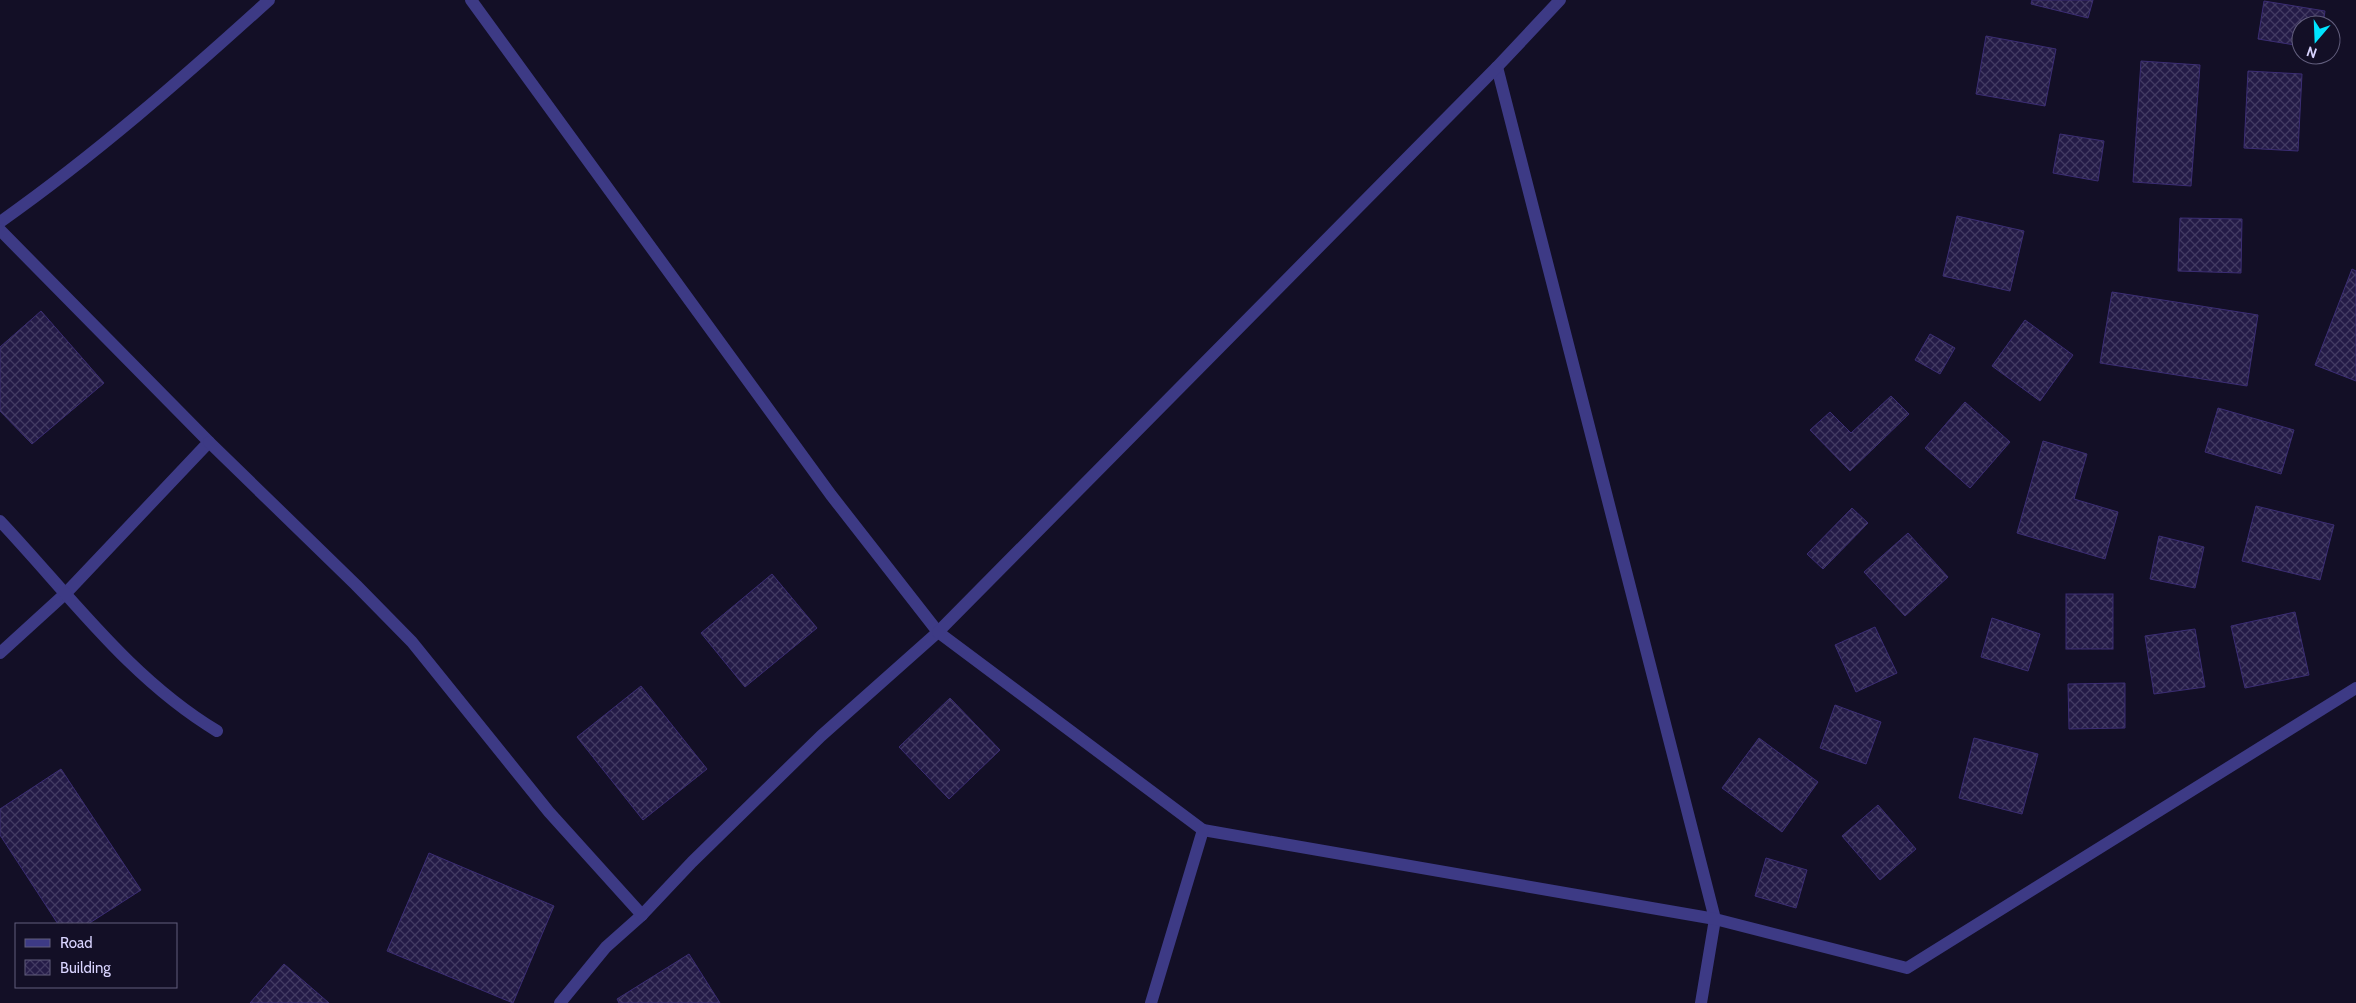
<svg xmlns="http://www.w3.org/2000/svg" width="2356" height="1003" viewBox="0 0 2356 1003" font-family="Cabin,sans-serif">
	<defs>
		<pattern id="building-cross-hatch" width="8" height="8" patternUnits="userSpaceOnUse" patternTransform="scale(1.25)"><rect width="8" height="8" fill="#241b47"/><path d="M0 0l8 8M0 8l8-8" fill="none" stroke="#433b63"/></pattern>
	</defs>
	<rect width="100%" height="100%" fill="#130f26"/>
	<g fill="url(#building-cross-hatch)" stroke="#3b2d73">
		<path d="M2032,0H2093L2088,18L2031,4Z"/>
		<path d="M2264,1L2325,11L2323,25H2301V46L2258,39Z"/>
		<path d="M1986,36L2056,49L2045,106L1976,94Z"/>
		<path d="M2141,61L2200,65L2191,186L2133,182Z"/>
		<path d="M2248,71L2302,74L2298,151L2244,148Z"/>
		<path d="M2060,134L2104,141L2098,181L2053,173Z"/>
		<path d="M1957,216L2024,231L2010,291L1943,276Z"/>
		<path d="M2180,218L2242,219L2241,273L2178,271Z"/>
		<path d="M2352,269L2356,271V381L2315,365Z"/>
		<path d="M2112,292L2258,315L2247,386L2100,363Z"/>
		<path d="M41,311L104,383L32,444L0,411V347Z"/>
		<path d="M2025,320L2073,355L2040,401L1992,366Z"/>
		<path d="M1930,334L1955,348L1940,374L1915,360Z"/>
		<path d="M1891,396L1909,414L1850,471L1810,430L1830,412L1851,433Z"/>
		<path d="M1965,402L2010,442L1970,488L1925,448Z"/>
		<path d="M2218,408L2294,430L2281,474L2205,452Z"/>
		<path d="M2043,441L2087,454L2074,499L2118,512L2105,559L2017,533Z"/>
		<path d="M2256,506L2334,525L2320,580L2242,561Z"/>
		<path d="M1852,508L1868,523L1823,569L1807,554Z"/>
		<path d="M1908,533L1948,577L1905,616L1864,572Z"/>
		<path d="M2159,536L2204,547L2195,588L2150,579Z"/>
		<path d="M772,574L817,628L745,687L701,633Z"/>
		<rect x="2066" y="594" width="47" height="55"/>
		<path d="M2295,612L2309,675L2245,688L2231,626Z"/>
		<path d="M1992,618L2040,634L2028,671L1981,657Z"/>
		<path d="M1875,627L1897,673L1856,692L1835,645Z"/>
		<path d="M2195,629L2205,687L2154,694L2145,636Z"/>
		<path d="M2125,683V728L2069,729L2068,684Z"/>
		<path d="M641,686L707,769L643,820L577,737Z"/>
		<path d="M950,698L1000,750L949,799L899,747Z"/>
		<path d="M1835,705L1881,722L1866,764L1820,748Z"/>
		<path d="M1759,738L1818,782L1782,832L1722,788Z"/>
		<path d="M1974,738L2038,754L2022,814L1959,798Z"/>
		<path d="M61,769L141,890L88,924H58L0,835V809Z"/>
		<path d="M1878,805L1916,849L1880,880L1842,836Z"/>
		<path d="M429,853L554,906L513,1003L387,951Z"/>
		<path d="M1766,858L1807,870L1796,908L1755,896Z"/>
		<path d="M689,954L720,1003H619L617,999Z"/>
		<path d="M284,964L329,1003H250Z"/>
	</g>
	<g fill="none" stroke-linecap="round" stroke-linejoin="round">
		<g stroke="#3d3a85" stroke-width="12">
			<path d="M471,0L831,495L938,632L821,736L692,862L642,915L606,947L560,1003"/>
			<path d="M1497,67L1715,919L1701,1003"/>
			<path d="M0,222C95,155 183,78 269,0"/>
			<path d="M0,230L209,442L66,593L0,653"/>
			<path d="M209,442L356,585L412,642L549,812L642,915"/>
			<path d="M0,521C69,594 129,678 217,731"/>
			<path d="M1203,830L1715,919L1907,968L2356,688"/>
			<path d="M1151,1003L1203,830L938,632L1497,67L1560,0"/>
		</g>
	</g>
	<rect x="15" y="923" width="162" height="65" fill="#130f26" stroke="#625e7d"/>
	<rect x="25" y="939" width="25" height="8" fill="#3d3a85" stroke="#625e7d"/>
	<text x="60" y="948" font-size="15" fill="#d9d4ff">Road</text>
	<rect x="25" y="960" width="25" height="15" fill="url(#building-cross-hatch)" stroke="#625e7d"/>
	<text x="60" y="973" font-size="15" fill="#d9d4ff">Building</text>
	<g transform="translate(2316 40) rotate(199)"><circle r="24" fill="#130f26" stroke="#625e7d"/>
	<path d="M0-4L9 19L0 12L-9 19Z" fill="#00e5ff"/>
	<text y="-8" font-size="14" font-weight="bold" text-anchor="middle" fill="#d9d4ff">N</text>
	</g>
</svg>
